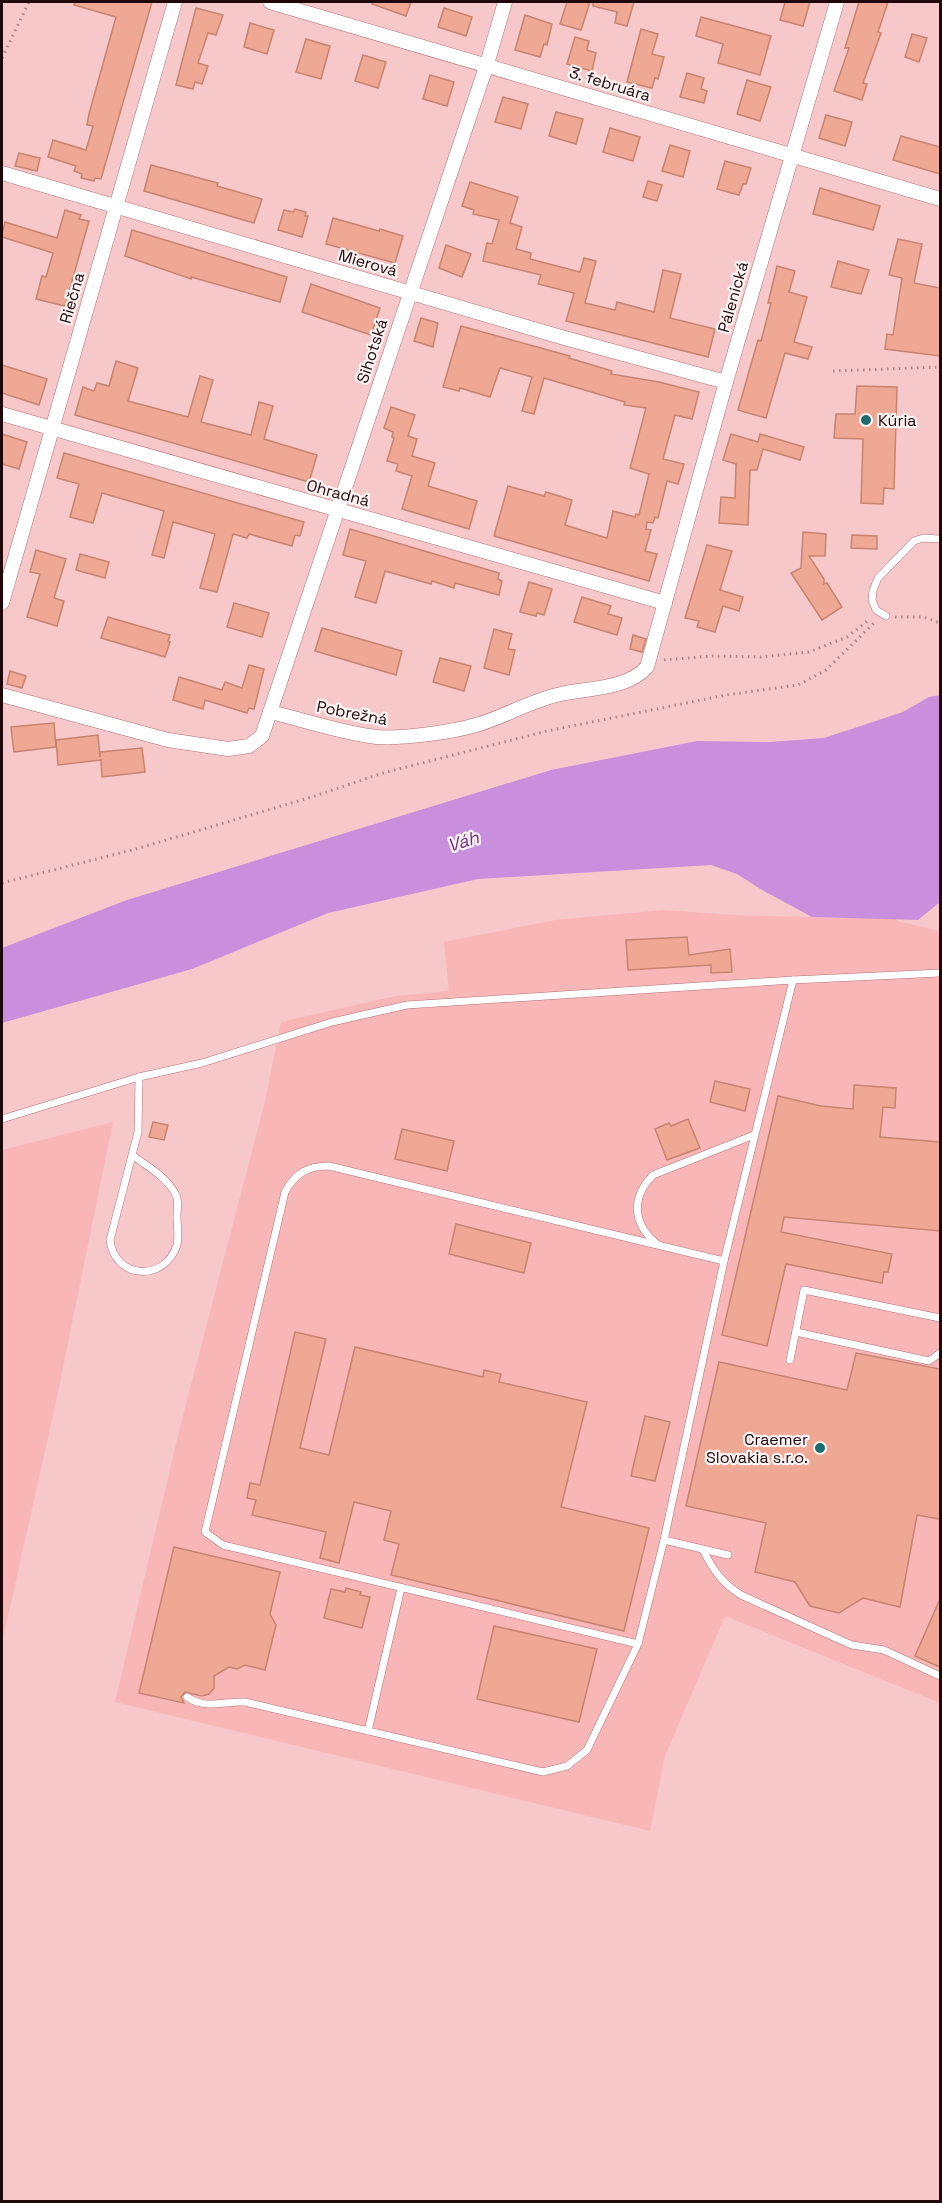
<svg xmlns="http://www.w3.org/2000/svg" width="942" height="2203" viewBox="0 0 942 2203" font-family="'Space Grotesk',sans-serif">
	<rect width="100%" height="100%" fill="#f7c8c9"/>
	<g fill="#f9b6b7">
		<path d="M898,898L897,921L940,931V1703L725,1616L665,1756L650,1831L115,1702L181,1423L265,1101L281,1022L395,996L449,991L444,942L555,920L663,910L736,915L841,918Z"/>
		<path d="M113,1122L56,1402L2,1643V1150Z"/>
	</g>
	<path fill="#c98fdc" d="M940,695V902L918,920L812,917L762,890L737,874L711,865L478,879L328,913L192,969L2,1023V948L127,900L551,770L697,741L770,742L824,738L903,712L929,697Z"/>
	<g fill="#eea893" stroke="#c78470" stroke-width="1.5">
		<path d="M75,2H152L101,179L95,178L94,181L81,178L82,174L74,171L76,166L48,157L53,140L86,150L93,126L87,125L89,114L116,17L74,5Z"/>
		<path d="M372,2H411L406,16L372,4Z"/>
		<path d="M567,2H590L581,30L560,24Z"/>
		<path d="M593,2H634L627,26L615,23L617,12L593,6Z"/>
		<path d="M785,2H810L803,26L780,20Z"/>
		<path d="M859,2H888L878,32L881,33L863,83L867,84L862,100L834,91L849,48H845Z"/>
		<path d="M196,8L223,15L216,35L208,33L198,63L208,66L202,84L195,82L193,89L176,85Z"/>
		<path d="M444,8L472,17L466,36L438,27Z"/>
		<path d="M525,15L552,24L547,45L544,44L540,57L515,50Z"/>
		<path d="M701,17L771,36L760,75L718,63L723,44L696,36Z"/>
		<path d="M250,23L274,30L267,54L244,47Z"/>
		<path d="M641,29L658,34L652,54L664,57L658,79L655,78L652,88L627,82Z"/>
		<path d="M912,34L927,38L919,62L905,57Z"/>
		<path d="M575,37L589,41L587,50L596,53L592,71L567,64Z"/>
		<path d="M306,39L330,46L321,79L296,72Z"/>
		<path d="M363,55L386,62L378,88L355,81Z"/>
		<path d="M687,73L704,78L701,89L707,91L704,103L680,97Z"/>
		<path d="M430,75L454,82L447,106L423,99Z"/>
		<path d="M747,80L771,87L760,121L737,114Z"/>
		<path d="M503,97L528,104L521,129L495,122Z"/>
		<path d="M556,112L583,119L576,144L549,136Z"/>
		<path d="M826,115L852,122L845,146L819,138Z"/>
		<path d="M610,128L640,137L633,161L603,152Z"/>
		<path d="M901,136L940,147V174L893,160Z"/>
		<path d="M670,145L690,151L683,177L662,171Z"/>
		<path d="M19,153L40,158L37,171L15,166Z"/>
		<path d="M725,161L751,168L746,184H743L739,195L717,189Z"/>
		<path d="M151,165L218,183L217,186L262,199L254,223L144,191Z"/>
		<path d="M648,181L662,185L657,201L643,197Z"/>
		<path d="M470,182L518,197L510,223L522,227L516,249L531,253L530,259L580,272L584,258L596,261L585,303L615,310L617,302L654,312L663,270L681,274L670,318L715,329L708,357L566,321L574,293L538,284L541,275L483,261L487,243L492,244L499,220L473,214L474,210L462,206Z"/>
		<path d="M820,188L880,206L873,230L813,214Z"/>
		<path d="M295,209L306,212L305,216H308L302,237L278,230L284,210L293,212Z"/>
		<path d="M65,210L81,215L79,219L89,221L65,306L36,299L42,276L46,277L53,253L2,237V234L5,222L57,238Z"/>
		<path d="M333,218L379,231L380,229L403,236L395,263L326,244Z"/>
		<path d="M132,230L287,277L280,302L191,277V279L125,256Z"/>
		<path d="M898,239L922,244L914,283L940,288V356L885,349L887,334L893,335L902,278L889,275Z"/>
		<path d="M446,245L471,254L462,277L439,268Z"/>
		<path d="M838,261L869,270L861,294L831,287Z"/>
		<path d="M777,266L795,271L789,292L807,297L794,342L812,347L808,359L785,353L766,418L738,410L758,340L761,341L771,303H768Z"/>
		<path d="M311,284L380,308L371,335L302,312Z"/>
		<path d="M421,318L438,323L433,347L414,341Z"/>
		<path d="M461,326L570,356L569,358L612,371L611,374L659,382L699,392L692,419L675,415L663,459L684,464L678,484L667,481L658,518L655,517L653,523L647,522L646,529L651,530L645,551L657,554L649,581L494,536L508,486L544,496L546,492L572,500L565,525L607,538L613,511L635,517L636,514L639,515L649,474L630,468L646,408L624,405L625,402L544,378L534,414L522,411L532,377L500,368L490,397L460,388L459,391L443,387Z"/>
		<path d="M116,361L138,368L128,401L188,417L200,376L213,380L201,422L251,435L259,402L273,406L264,439L317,455L309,482L75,415L83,387L94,391L97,383L109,386Z"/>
		<path d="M2,365L47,379L39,405L2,393Z"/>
		<path d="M857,386L897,387L894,489L884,488L883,504L861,503L863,439L834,438L836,414H855Z"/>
		<path d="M391,407L415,415L408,436L417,439L412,456L435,463L428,486L477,501L469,529L402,509L412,476L396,471L398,464L387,461L394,438L392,437L393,432L384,428Z"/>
		<path d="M2,434L27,442L19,469L2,464Z"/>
		<path d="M731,434L758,442L760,434L804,447L800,460L763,449L757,470H750L748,525L719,523L721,497L735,498L736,464L723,460Z"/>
		<path d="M64,453L304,522L300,536L295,535L292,546L249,534L247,538L233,534L217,592L200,588L215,534L173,522L164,558L152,555L164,511L102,493L93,523L70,517L79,484L57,478Z"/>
		<path d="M350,529L499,573L498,579L502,581L499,595L455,583L454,588L432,581L431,584L385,571L376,603L355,597L366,561L343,555Z"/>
		<path d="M803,532L826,534L825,556H809L824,579V584L827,583L842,607L822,620L791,573L801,568Z"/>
		<path d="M852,535L877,536V549L851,548Z"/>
		<path d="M707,545L732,551L720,590L743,597L739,611L723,606L715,632L697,627L699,621L685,618Z"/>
		<path d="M36,550L66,559L54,598L64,601L57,626L27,617L40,574L30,572Z"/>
		<path d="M80,554L109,562L105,578L76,570Z"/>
		<path d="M529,582L552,589L544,615L537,613L536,616L520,612Z"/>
		<path d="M582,597L611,606L608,614L622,618L617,635L574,622Z"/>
		<path d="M234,603L269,613L262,637L227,627Z"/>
		<path d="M108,617L170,635L168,641L170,642L165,657L101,638Z"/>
		<path d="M322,628L402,651L396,675L315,651Z"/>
		<path d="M494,629L512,634L508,649L515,650L509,675L484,668Z"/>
		<path d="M633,635L646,639L642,652L630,649Z"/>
		<path d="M440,658L471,666L464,691L433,682Z"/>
		<path d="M249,665L264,669L254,709L249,708L247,713L205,700L203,709L173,700L179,677L222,690L225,682L242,688Z"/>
		<path d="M10,671L26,676L22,688L7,684Z"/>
		<path d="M54,723L56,747L14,752L11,727Z"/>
		<path d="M98,735L100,757V752L142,748L145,772L102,777L101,760L58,765L56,740Z"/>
		<path d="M687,937L689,955L730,949L732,972L711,973V965L628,970L626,940Z"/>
		<path d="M715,1081L750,1089L745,1111L710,1102Z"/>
		<path d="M854,1085L896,1088L895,1108L883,1107L880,1137L940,1142V1231L784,1217L781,1232L892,1254L888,1272H884L882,1283L786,1264L767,1346L722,1335L778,1096L821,1106L853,1109Z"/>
		<path d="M688,1119L700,1148L667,1160L655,1129L669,1123L671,1126Z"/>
		<path d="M153,1122L168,1125L164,1140L149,1137Z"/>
		<path d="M402,1129L454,1141L447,1171L395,1159Z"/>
		<path d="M456,1224L531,1243L524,1273L449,1254Z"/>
		<path d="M295,1332L326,1339L300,1448L329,1455L355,1347L483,1377L484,1370L501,1374L499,1382L587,1402L561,1507L649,1528L624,1631L391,1575L399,1544L384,1540L391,1511L354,1502L339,1563L320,1558L326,1532L252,1515L256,1500L247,1498L250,1483L260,1485Z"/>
		<path d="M856,1353L940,1369V1519L917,1515L900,1607L863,1598L839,1613L810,1606L795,1582L755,1572L766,1523L686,1506L719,1362L847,1390Z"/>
		<path d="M645,1416L670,1422L655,1481L631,1476Z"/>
		<path d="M174,1547L280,1572L270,1614L276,1625L265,1670L245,1665L237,1669L229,1667L214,1676V1688L209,1694L202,1696L185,1692L181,1697L184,1703L139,1693Z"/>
		<path d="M346,1588L361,1592L360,1595L370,1597L362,1628L324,1618L331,1589L345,1592Z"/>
		<path d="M940,1599V1667L915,1656Z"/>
		<path d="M494,1626L597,1649L579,1722L477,1699Z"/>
	</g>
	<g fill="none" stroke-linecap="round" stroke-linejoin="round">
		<defs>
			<g id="lane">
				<path d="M886,616L876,610L872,600L873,590L878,578L914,541L923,538L940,539"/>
				<path d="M2,1119L139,1077L202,1063L332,1022L407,1005L793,980L940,973"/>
				<path d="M132,1155C148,1167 166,1176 176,1195C179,1201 177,1210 177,1217C177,1225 179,1237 177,1245C165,1282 115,1280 110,1240L138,1132L139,1077"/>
				<path d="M657,1244C632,1223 631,1198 653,1175L754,1135"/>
				<path d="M796,1332L929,1361L940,1353"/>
				<path d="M790,1360L804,1290L940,1318"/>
				<path d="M664,1540L728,1555"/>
				<path d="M703,1550C713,1570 722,1583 741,1595L836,1638L852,1645L884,1650L940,1676"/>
				<path d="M638,1644L223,1545L205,1532L285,1192C295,1173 308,1166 329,1166L724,1261"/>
				<path d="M187,1697C206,1710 223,1701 245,1702L543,1772L567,1766L587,1750L638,1644L664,1540L724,1261L793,980"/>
				<path d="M368,1731L401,1588"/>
			</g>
			<g id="street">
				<path d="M270,2L940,199"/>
				<path d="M2,173L561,337L726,382"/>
				<path d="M2,414L665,603"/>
				<path d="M2,603L175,2"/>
				<path d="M2,695L168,740L228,749L249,746L262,736L487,64L505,2"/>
				<path d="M270,712C305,720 341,733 377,737C401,739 453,732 476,725C505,717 531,700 561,694C588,688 628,689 647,667L726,382L837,2"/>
			</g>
		</defs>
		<use href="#lane" stroke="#b57073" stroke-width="8"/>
		<use href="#street" stroke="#b57073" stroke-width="15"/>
		<g stroke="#ad8587" stroke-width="3" stroke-dasharray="1.5 4.5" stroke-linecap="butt">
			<path d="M2,58L29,2"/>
			<path d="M833,371L940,367"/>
			<path d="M895,617H923L940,623"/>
			<path d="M664,660L712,656L761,657L809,652L847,637L870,619"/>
			<path d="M2,883L136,849L315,796L383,773L547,731L726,695L798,685L826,670L875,622"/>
		</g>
		<use href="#lane" stroke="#fff" stroke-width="7"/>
		<use href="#street" stroke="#fff" stroke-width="14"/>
	</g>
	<g fill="#1e6b6d" stroke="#fdf4f4" stroke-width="2">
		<circle cx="866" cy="420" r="6"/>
		<circle cx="820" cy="1448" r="6"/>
	</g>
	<g text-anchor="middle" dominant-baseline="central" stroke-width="4.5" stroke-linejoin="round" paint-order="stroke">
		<g font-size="16" fill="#200709" stroke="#fdf4f4">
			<text transform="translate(610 84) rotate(17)">3. februára</text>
			<text transform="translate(368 263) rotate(16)">Mierová</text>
			<text transform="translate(733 297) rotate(-74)">Pálenická</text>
			<text transform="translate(72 298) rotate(-74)">Riečna</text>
			<text transform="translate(372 351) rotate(-72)">Sihotská</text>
			<text transform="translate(338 493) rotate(15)">Ohradná</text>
			<text transform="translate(352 713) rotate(11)">Pobrežná</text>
		</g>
		<g font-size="16" fill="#200709" stroke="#fdf4f4" text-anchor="start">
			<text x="878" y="420">Kúria</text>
			<text x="808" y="1439" text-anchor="end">Craemer<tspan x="808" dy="18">Slovakia s.r.o.</tspan></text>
		</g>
		<g font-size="18" font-style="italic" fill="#722c87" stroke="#fdf4f4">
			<text transform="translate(463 841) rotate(-17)">Váh</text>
		</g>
	</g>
	<rect width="942" height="2203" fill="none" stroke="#200709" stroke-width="6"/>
</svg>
